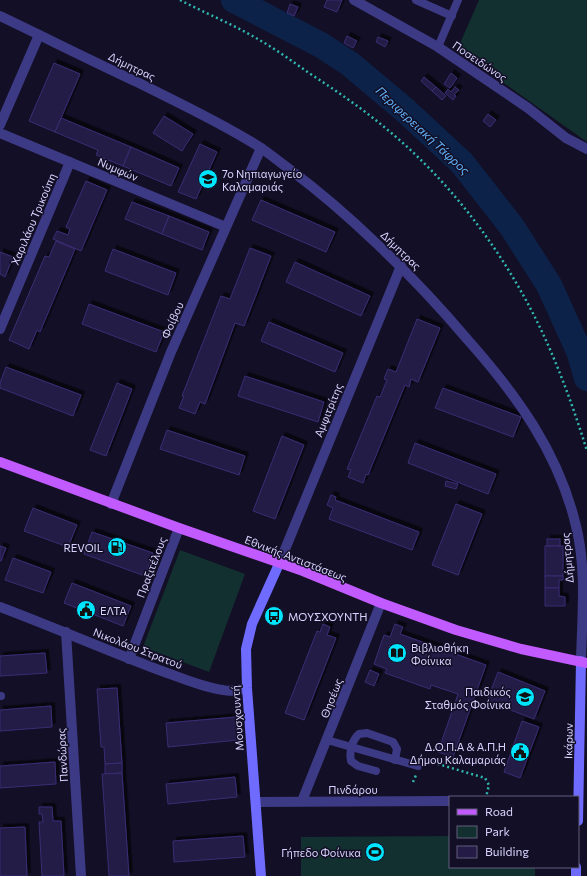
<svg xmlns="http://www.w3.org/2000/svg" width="587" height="876" viewBox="0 0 587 876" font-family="Commissioner,sans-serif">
	<defs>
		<filter id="shadow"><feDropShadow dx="3.5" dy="-3.5" stdDeviation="0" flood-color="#0009"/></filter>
	</defs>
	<rect width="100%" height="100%" fill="#130f26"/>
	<g fill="#12302f">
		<path d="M479,0H587V142L457,50Z"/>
		<path d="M180,550L245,574L209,672L143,647Z"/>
		<path d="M450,836V867H535V876H301V837Z"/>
	</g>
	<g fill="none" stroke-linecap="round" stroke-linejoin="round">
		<path stroke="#0c2248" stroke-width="26" d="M234,0L321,45L350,64L406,111L462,163L512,227L549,285L579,351L587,378"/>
	</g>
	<g fill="#241b47" stroke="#3b2d73" filter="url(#shadow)">
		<path d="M327,0H342L337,12L324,7Z"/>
		<path d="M290,4L298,7L294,16L287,13Z"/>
		<path d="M347,36L357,41L353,48L344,43Z"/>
		<path d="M378,37L388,41L385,47L376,42Z"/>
		<path d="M54,63L80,74L55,132L29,121Z"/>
		<path d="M451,73L457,78L450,88L444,84Z"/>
		<path d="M424,77L436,87L432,91L421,81Z"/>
		<path d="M436,87L446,96L442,100L432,91Z"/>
		<path d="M455,87L459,90L454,95L456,96L453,100L445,93L448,89L451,92Z"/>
		<path d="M488,114L496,120L490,127L483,121Z"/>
		<path d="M164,116L193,134L182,151L153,133Z"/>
		<path d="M61,118L131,147L123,166L96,155L98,150L55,132Z"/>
		<path d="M200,144L217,152L196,199L178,192Z"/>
		<path d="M131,147L179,168L171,186L123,166Z"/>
		<path d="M86,181L107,190L81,251L53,239L57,231L68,235L70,229L66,227Z"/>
		<path d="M261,200L335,232L326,252L252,220Z"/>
		<path d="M132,202L169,216L162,234L125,219Z"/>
		<path d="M169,216L209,232L202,250L162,234Z"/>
		<path d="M56,241L75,249L40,332L37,330L29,349L9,340L45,256L49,257Z"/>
		<path d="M250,248L271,256L244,326L235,323L205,404L200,402L195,414L179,408L184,396H182L221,296L230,299Z"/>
		<path d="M113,249L176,273L168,295L105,271Z"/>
		<path d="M0,252L13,257L5,277L0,274Z"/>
		<path d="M295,262L370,296L361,316L286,282Z"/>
		<path d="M89,304L164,332L156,352L82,324Z"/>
		<path d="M417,319L440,328L418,382L411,379L409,387L405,385L368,475L366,474L363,483L348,477L351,470L347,469L377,396L380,397L387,380L384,379L388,369L396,372Z"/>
		<path d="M269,322L343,353L335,372L261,341Z"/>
		<path d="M6,367L81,395L73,416L0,388V383Z"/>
		<path d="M245,376L324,402L318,422L238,396Z"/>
		<path d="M117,383L132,389L106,456L90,450Z"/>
		<path d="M443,388L521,417L513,437L435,408Z"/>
		<path d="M167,430L245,456L239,475L160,449Z"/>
		<path d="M282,436L304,445L275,519L253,511Z"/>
		<path d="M415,443L496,474L488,494L408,463Z"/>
		<path d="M446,481L458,484L456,489L445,486Z"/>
		<path d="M331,495L336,497L335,500L419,532L412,550L329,519L333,508L327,505Z"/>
		<path d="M456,504L482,514L458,575L432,565Z"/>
		<path d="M33,508L77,525L68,547L24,531Z"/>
		<path d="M92,532L153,553L145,576L84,554Z"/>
		<rect x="547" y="539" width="13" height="7"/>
		<path d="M0,546L6,548L1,561H0Z"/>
		<rect x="545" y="546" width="18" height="30"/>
		<path d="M13,558L51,572L43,593L5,580Z"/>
		<path d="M545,576H563V580H559V588H545Z"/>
		<path d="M72,583L131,606L123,626L64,603Z"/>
		<path d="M545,588H559V596L565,597V606H545Z"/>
		<path d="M323,624L330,627L327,635L336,638L304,720L285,713L317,631L320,632Z"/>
		<path d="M395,624L403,627L400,634L486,665L453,757L438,752L458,694L431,685L430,689L385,673L387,669L374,664L384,635L390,637Z"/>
		<path d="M45,653L47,673L0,676V656Z"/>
		<path d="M370,670L379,674L374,686L365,682Z"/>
		<path d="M498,672L545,691L534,719L487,701Z"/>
		<path d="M117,688L122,763L105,764L104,747H101L97,689Z"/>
		<path d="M51,706L52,727L0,731V710Z"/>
		<path d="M236,717L238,740L168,747L166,723Z"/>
		<path d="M522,721L539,727L520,778L504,772Z"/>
		<path d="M55,762L56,784L0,788V766Z"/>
		<path d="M122,763V773L105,774V764Z"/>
		<path d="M122,773L129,876H109L102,774Z"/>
		<path d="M235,777L237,797L168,804L166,784Z"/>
		<path d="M39,807H52L53,821H61L64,876H42L39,822H43L42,814H39Z"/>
		<path d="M25,827L27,876H0V828Z"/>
		<path d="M243,836L245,857L174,862L173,841Z"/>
	</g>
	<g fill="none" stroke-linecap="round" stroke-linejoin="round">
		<g stroke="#2fb8b0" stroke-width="2.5" stroke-dasharray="2 3" stroke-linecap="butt">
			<path d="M180,0C205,13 232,24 256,38C274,48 292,61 309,73C335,90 360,107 383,126C452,182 507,256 544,336C561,373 575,412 587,451"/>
			<path d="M428,761L485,778L489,785L486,797"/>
			<path d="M413,782L416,775"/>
		</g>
		<g stroke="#3d3a85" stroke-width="8">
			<path d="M416,0L452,16"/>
			<path d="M438,47L458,0"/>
			<path d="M0,696H1"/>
			<path d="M327,740L418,766"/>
			<path d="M376,771L358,766L351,761C349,752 352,740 359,734L367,733L393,742L397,749L395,760"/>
		</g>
		<g stroke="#3d3a85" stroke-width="10">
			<path d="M0,16C46,38 92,61 139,83C179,103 220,122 258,146C269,153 278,161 288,168C320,192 349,217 377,244C409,274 439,306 467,339C516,394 559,453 576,526C587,570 582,617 581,661"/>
			<path d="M0,125L39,35"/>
			<path d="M0,133L226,227"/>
			<path d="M0,329L70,162"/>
			<path d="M111,504L171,352L261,148"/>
			<path d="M279,564L401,266"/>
			<path d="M0,607C53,627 106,650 159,670C180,677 201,687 223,690C231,692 239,690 247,688"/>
			<path d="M66,632L81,876"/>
			<path d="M129,659L179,528"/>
			<path d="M302,801L381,603"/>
			<path d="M256,802L450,801"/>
		</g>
		<path stroke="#3d3a85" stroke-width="10" d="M354,0L438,47L528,108L566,138L587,149"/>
		<g stroke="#6f6bff" stroke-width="10">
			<path d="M578,821L581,661"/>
			<path d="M261,876L247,688L246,649L252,624L279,564"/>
			<path d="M576,876V867"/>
		</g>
		<path stroke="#c25bff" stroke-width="10" d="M0,462L179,528L303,571L381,603L456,630L521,649L587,663"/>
	</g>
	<defs>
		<symbol id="school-disc" viewBox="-11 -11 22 22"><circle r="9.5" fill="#00e5ff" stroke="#130f26"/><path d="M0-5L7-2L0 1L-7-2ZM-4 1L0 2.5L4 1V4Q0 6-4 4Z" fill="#111"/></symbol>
		<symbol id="fuel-disc" viewBox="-11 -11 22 22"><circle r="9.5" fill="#00e5ff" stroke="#130f26"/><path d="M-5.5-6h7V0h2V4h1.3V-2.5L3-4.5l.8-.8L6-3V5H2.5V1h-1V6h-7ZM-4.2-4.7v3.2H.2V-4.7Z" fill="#111"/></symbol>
		<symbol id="civic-disc" viewBox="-11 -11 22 22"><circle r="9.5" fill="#00e5ff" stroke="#130f26"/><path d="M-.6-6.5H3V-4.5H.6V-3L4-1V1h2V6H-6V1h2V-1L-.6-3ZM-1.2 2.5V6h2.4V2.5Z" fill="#111"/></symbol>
		<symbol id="bus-disc" viewBox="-11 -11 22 22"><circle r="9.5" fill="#00e5ff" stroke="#130f26"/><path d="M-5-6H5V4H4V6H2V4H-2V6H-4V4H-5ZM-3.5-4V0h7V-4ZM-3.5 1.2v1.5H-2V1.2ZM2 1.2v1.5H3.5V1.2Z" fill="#111"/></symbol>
		<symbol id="library-disc" viewBox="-11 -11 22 22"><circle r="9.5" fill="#00e5ff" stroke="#130f26"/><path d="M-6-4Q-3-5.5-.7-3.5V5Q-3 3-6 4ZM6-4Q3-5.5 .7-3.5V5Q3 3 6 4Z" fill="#111"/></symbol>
		<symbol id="stadium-disc" viewBox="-11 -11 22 22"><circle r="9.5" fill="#00e5ff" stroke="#130f26"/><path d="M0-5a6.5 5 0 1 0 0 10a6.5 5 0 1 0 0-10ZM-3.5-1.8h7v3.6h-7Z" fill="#111"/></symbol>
	</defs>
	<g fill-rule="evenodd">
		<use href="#school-disc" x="197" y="168" width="22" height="22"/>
		<use href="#fuel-disc" x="106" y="536" width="22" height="22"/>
		<use href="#civic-disc" x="75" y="599" width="22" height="22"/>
		<use href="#bus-disc" x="263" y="605" width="22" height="22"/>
		<use href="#library-disc" x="386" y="642" width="22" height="22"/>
		<use href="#school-disc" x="514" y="686" width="22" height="22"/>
		<use href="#civic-disc" x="509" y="741" width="22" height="22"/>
		<use href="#stadium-disc" x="364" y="841" width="22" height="22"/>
	</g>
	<g text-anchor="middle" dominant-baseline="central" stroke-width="3" stroke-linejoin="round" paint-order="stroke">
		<g font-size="11" fill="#d9d4ff" stroke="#130f26">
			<text transform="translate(480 61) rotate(34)">Ποσειδώνος</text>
			<text transform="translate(132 66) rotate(26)">Δήμητρας</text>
			<text transform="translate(118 169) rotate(23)">Νυμφών</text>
			<text transform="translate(33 219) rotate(-67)">Χαριλάου Τρικούπη</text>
			<text transform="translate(401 250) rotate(44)">Δήμητρας</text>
			<text transform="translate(172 320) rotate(-66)">Φοίβου</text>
			<text transform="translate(328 410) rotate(-68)">Αμφιτρίτης</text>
			<text transform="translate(296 558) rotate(21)">Εθνικής Αντιστάσεως</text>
			<text transform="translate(567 558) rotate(-95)">Δήμητρας</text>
			<text transform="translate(151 567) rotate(-69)">Πραξιτέλους</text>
			<text transform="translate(138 648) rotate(21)">Νικολάου Στρατού</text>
			<text transform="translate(331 698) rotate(-69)">Θησέως</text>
			<text transform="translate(237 718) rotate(-94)">Μουσχουντή</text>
			<text transform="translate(568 741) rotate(-89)">Ικάρων</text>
			<text transform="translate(62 755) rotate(-93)">Πανδώρας</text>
			<text x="353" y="789">Πινδάρου</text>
		</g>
		<g font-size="11" fill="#d9d4ff" stroke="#130f26" text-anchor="start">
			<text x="222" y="173">7ο Νηπιαγωγείο<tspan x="222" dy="13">Καλαμαριάς</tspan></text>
			<text x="103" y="547" text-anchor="end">REVOIL</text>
			<text x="100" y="610">ΕΛΤΑ</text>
			<text x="288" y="616">ΜΟΥΣΧΟΥΝΤΗ</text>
			<text x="411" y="647">Βιβλιοθήκη<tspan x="411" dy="13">Φοίνικα</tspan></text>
			<text x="511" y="691" text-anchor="end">Παιδικός<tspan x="511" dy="13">Σταθμός Φοίνικα</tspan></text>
			<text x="506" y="746" text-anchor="end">Δ.Ο.Π.Α &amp; Α.Π.Η<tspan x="506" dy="13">Δήμου Καλαμαριάς</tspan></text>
			<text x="361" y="852" text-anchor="end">Γήπεδο Φοίνικα</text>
		</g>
		<g font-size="12" font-style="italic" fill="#62b6ff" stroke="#130f26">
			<text transform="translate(423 130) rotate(43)">Περιφερειακή Τάφρος</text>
		</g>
	</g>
	<rect x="449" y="796" width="130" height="72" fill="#130f26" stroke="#625e7d"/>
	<rect x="457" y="809" width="20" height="6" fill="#c25bff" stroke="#625e7d"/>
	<text x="485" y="816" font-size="12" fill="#d9d4ff">Road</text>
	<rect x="457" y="826" width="20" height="12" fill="#12302f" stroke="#625e7d"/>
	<text x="485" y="836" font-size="12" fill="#d9d4ff">Park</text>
	<rect x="457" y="846" width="20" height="12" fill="#241b47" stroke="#625e7d"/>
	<text x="485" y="856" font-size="12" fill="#d9d4ff">Building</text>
</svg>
